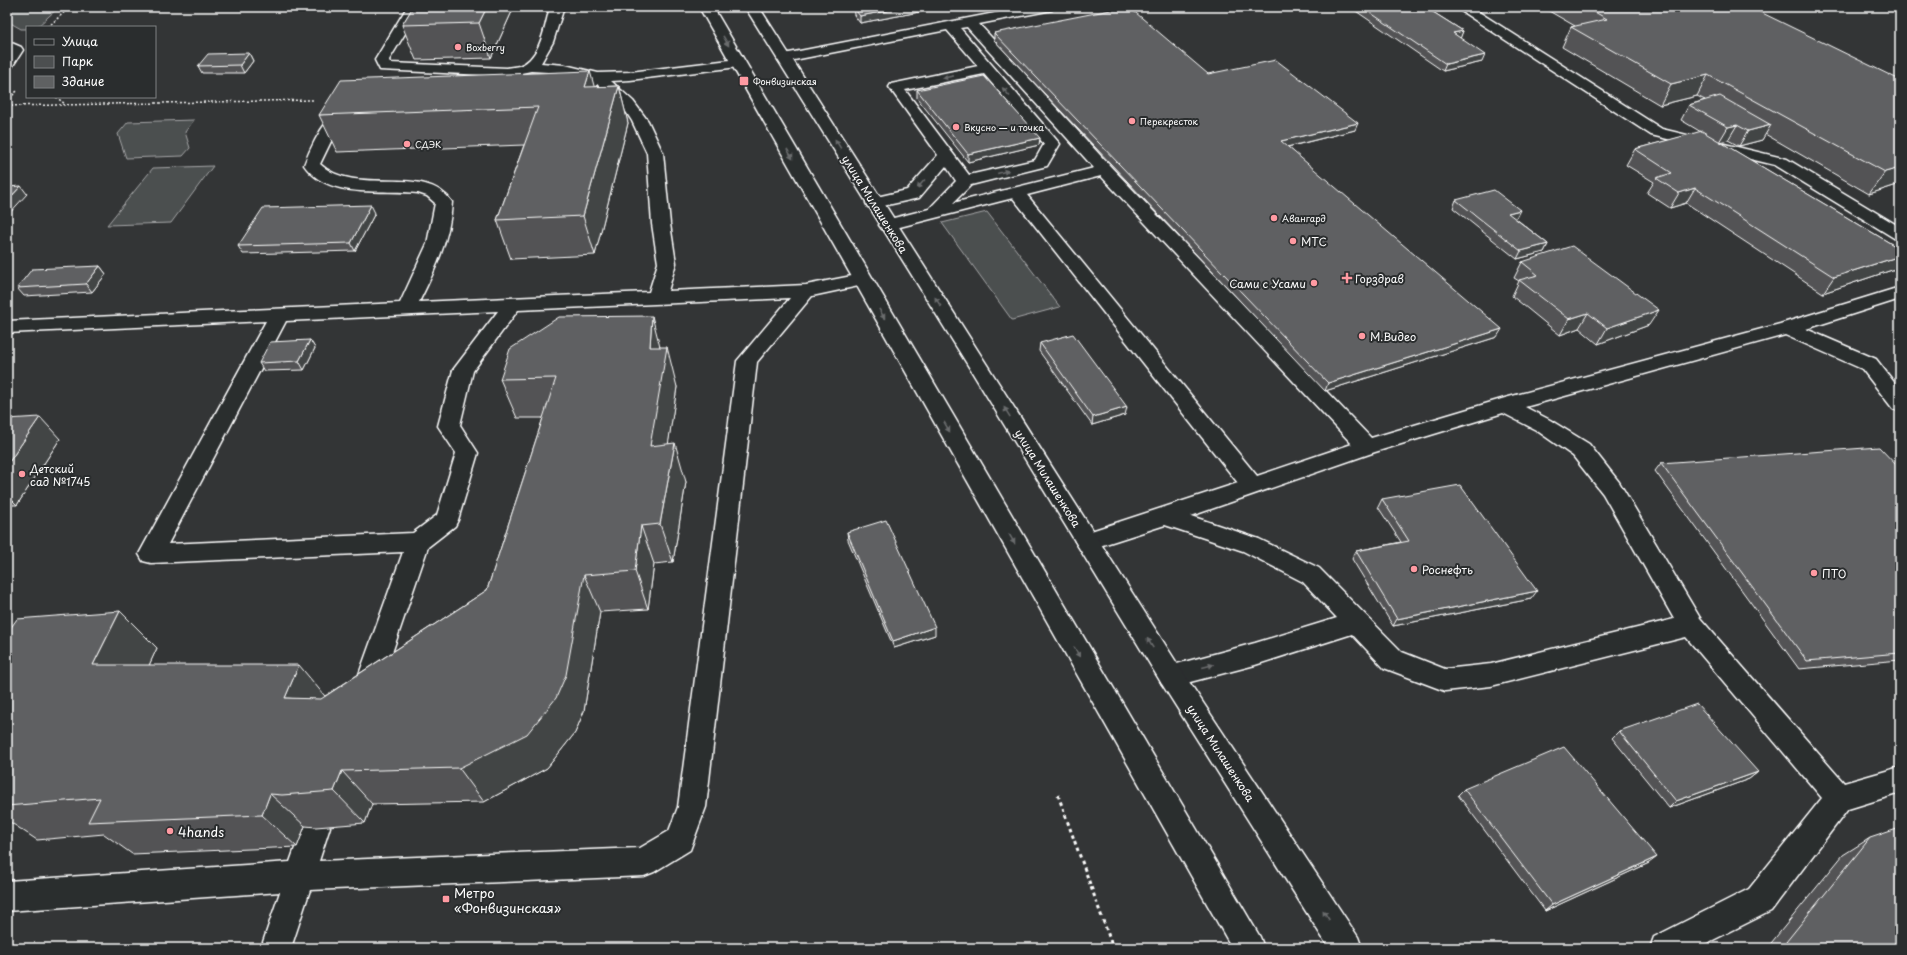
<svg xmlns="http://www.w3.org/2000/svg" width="1907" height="955" viewBox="0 0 1907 955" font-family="'Playpen Sans',sans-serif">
	<rect width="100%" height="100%" fill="#333536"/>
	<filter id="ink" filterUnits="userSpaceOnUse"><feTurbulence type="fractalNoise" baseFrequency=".025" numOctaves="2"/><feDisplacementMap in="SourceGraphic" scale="8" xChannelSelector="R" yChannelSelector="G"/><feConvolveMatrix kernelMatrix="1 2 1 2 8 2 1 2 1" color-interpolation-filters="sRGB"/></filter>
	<g filter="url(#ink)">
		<g fill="#4c4f50" stroke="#a6a7a8">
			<path d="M7,7H59L37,27H27V29H21L7,21Z"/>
			<path d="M194,120L185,132L190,148L183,156L126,158L118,134L128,122Z"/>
			<path d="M213,166L171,223L107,225L153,168Z"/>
			<path d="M987,212L1060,307L1012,320L942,223Z"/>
		</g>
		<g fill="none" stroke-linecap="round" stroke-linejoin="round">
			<defs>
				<g id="minor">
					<path d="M407,7H421L389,60L390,63L507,68C511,67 516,67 519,66C541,59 545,25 550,7H564L553,42L541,63L565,65L598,73L630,72L738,59L743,60L745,63L743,66L738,67L630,80L611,81L633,101L648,121L663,153L670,224L676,263L668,291L806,285L862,274L868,276L871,280L868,284L812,296L757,362L706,807L690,850L654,872L644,876L310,890L291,948H261L280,892L7,911V881L290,862L306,817L316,813L326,817L330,827L319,861L640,848L669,831L678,807L737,361L790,298L518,310L473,371L460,425L478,453L458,520L455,526L428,547L379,691L375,699L366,702L357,699L353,691L403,552L151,563L143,561L139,554L266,321L7,333V321L400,303L427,244L435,203L427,196L418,193C382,189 328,200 304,165C311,147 330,102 354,108L357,111L336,131L320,164C357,198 425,162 452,202C450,239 435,270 419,302L649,292L658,263L652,224L647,153L632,121L623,107L598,84C587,92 575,99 562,96L560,93L562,90L576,87L587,79L565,73L531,71L507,76L380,70L375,60ZM498,311L453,370L438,426L456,453L437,515L413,533L168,544L286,321Z"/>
					<path d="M1026,7H1054L1052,10L1047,11L979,24L1111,167L1371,438L1505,398L1780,324L1900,287V299L1806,329L1876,359L1900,390V411L1893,409L1862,369L1785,335L1525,407L1550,420L1589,444L1619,482L1700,618L1844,783L1900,767V793L1848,809L1771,911L1697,948H1650L1654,937L1749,889L1822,798L1686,637L1491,686L1445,691L1384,668L1352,634L1255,665L1171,687L1162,684L1158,676L1162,668L1255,643L1337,618L1303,582L1243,551L1165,525L1087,550L1079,547L1075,541L1079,535L1238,483L1013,198L888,230L882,229L879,225L882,221L929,209L956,181L946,166L919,198L874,208L868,207L866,203L868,199L907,190L938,155L889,87L891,84L896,83L978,66L947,30L784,62L779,61L777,58L779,55L784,54ZM967,27L1094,168L953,203L971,185L1047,166L1060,144L960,28ZM984,74L1044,144L1035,160L969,175L905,90ZM1101,176L1352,444L1257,476L1027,195ZM1503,413L1536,430L1573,456L1603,494L1674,619L1491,664L1445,669L1402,652L1319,568L1259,539L1191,516L1375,452Z"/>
					<path d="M1455,7H1471L1662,129L1787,159L1900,227V239L1894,238L1775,165L1651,135Z"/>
					<path d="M7,41L21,47L23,50L12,67L7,68Z"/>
				</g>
				<g id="major">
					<path d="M699,7H713L1260,937L1264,948H1232Z"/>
					<path d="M745,7H759L1180,668L1358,937L1362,948H1329L1162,684L969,367Z"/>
				</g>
			</defs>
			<use href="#minor" stroke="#fff" stroke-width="3"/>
			<use href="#major" stroke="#fff" stroke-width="3"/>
			<g stroke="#fff" stroke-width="1.5" stroke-dasharray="2 2" stroke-linecap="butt">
				<path d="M48,27L70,7"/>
				<path d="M56,97L65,104"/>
				<path d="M7,101L17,91"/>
				<path d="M7,106L313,100"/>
			</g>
			<path stroke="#fff" stroke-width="3" stroke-dasharray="3.5 3.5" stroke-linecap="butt" d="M1058,795L1113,948"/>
			<use href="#minor" fill="#2a2d2e" fill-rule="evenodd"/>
			<use href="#major" fill="#2a2d2e" fill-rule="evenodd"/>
		</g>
		<g fill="#525354" stroke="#fff">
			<path d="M413,7H514L491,58L416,60L402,25Z"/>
			<path d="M853,7H946L860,23L854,15Z"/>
			<path d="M1350,7H1425L1463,31L1460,38L1482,62L1443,71Z"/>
			<path d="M1542,7H1750L1900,184L1869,194L1765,134L1762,140L1739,146L1728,140L1720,142L1900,249V263L1895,269L1823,293L1686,203L1670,208L1647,193L1654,182L1626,165L1635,149L1701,132L1681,120L1689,105L1705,100L1697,96L1660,105L1562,47L1571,27L1575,26Z"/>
			<path d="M994,33L1208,74L1355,130L1288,147L1497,337L1325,391L994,40Z"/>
			<path d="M249,53L253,61L244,73H202L198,66Z"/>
			<path d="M619,86L628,123L595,255L511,259L497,220L524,145L337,152L319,115L594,87Z"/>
			<path d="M917,90L1040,138L1039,145L968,162L917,98Z"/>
			<path d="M1456,200L1516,218H1515L1548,244L1544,252L1517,259L1453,208Z"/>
			<path d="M375,213L355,251L243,254L238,246Z"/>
			<path d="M1522,262L1649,325L1598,344L1579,328L1560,335L1512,296L1519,281L1514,278Z"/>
			<path d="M100,266L106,274L92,292L24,296L17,288Z"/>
			<path d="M310,340L315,348L304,370L264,371L259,363Z"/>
			<path d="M1040,343L1125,415L1092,425L1039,351Z"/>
			<path d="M660,347L677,387L668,444L686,482L673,562L654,564L648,609L600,612L584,711L575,733L547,768L484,802L372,804L365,823L316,827L305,826L297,847L132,854L104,834L37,840L7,820V633L157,648L149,665L325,696L487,590L543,418H517L500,379Z"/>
			<path d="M7,419L60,439L17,505H7Z"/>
			<path d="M1661,463L1900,469V660L1799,669L1655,471Z"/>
			<path d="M1382,499L1531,599L1393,626L1352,559L1356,551L1401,542L1378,507Z"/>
			<path d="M847,532L935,635L894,648L848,540Z"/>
			<path d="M1619,731L1758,772L1749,779L1669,808L1612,738Z"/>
			<path d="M1464,789L1649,863L1545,911L1458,795Z"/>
			<path d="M1870,838L1900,948H1767L1843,855Z"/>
		</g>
		<g fill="#424445" stroke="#fff">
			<path d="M487,7H514L491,58L479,23Z"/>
			<path d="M907,7H946L860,23V16Z"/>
			<path d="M1463,31L1460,39L1453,33Z"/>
			<path d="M249,53L253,61L244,73L240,65Z"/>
			<path d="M1485,55L1482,62L1443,71L1446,64Z"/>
			<path d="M590,71L600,108L585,87Z"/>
			<path d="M1708,75L1697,96L1660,105L1671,84Z"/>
			<path d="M619,86L628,123L595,255L583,216Z"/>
			<path d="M1358,123L1355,130L1279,149L1281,141Z"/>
			<path d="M1737,125L1728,140L1719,142L1728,127Z"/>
			<path d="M1771,125L1762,140L1739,146L1748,131Z"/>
			<path d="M1040,138L1039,145L968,162V154Z"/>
			<path d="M1900,168V184L1869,194L1885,172Z"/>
			<path d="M21,186L27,194L7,216V201Z"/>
			<path d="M1695,188L1686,203L1670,208L1679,193Z"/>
			<path d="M371,205L375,213L355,251L351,243Z"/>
			<path d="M1520,210L1516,218L1504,221L1508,213Z"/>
			<path d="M1548,244L1544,252L1517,259L1521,251Z"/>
			<path d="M1900,256V263L1895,269L1823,293L1834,277Z"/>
			<path d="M100,266L106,274L92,292L86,284Z"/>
			<path d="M1659,310L1649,325L1598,344L1607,328Z"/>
			<path d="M1588,313L1579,328L1560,335L1569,319Z"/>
			<path d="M652,316L662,355L667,347L677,387L662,485L650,446V347Z"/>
			<path d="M1502,329L1497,337L1325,391L1328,383Z"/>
			<path d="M310,340L315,348L304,370L299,361Z"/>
			<path d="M1127,407L1125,415L1092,425L1093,417Z"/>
			<path d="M40,417L60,439L17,505L7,495V465Z"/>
			<path d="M675,443L686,482L673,562L660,524Z"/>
			<path d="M641,526L654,564L648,609L635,571Z"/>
			<path d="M584,575L600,612L584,711L575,733L547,768L484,802L459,768Z"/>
			<path d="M1537,591L1531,599L1393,626L1397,619Z"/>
			<path d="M120,611L157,648L133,700L93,665Z"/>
			<path d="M935,627V635L894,648L893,641Z"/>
			<path d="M299,665L329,701L285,698Z"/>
			<path d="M342,771L372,804L365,823L334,791Z"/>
			<path d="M1758,772L1749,779L1669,808L1676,801Z"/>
			<path d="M270,794L305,826L297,847L262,815Z"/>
			<path d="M1657,857L1649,863L1545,911L1552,905Z"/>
		</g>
		<g fill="#5f6162" stroke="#fff">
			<path d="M413,7H487L479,23L402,25Z"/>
			<path d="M853,7H907L860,16Z"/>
			<path d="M1126,7H1129L1208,74L1276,60L1358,123L1281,141L1502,329L1328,383L994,33Z"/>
			<path d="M1362,7H1425L1463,31L1453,33L1485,55L1446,64Z"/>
			<path d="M1586,7H1750L1900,80V168L1885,172L1708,75L1671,84L1571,27L1607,19Z"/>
			<path d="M249,53L240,65L198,66L208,54Z"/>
			<path d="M590,71L585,87L619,86L583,216L497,220L538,107L319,115L341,80Z"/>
			<path d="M984,76L1040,138L968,154L917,90Z"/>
			<path d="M1720,96L1771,125L1748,131L1737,125L1728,127L1689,105Z"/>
			<path d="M1702,131L1900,249V256L1834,277L1695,188L1679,193L1656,178L1672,173L1635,149Z"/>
			<path d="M21,186L7,201V187Z"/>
			<path d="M1494,190L1520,210L1508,213L1548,244L1521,251L1456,200Z"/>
			<path d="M371,205L351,243L238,246L263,208Z"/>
			<path d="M1572,246L1659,310L1607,328L1588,313L1569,319L1519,280L1538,275L1522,262Z"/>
			<path d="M100,266L86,284L17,288L32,269Z"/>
			<path d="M652,316L650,347H667L650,446L675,443L660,524L641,526L635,571L584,575L566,675L556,698L527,734L459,768L342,771L334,791L282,795L270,794L262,815L88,822L100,798L7,806V633L17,619L120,611L93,665H299L285,698L321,699L487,590L556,378L500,379L510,349L559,317Z"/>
			<path d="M1073,334L1127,407L1093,417L1040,343Z"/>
			<path d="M310,340L299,361L259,363L270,342Z"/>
			<path d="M40,417L7,465V419Z"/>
			<path d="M1879,447L1900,469V653L1807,661L1661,463Z"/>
			<path d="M1460,485L1537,591L1397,619L1356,551L1409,541L1382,499Z"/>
			<path d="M886,520L935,627L893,641L847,532Z"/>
			<path d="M1697,704L1758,772L1676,801L1619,731Z"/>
			<path d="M1564,747L1657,857L1552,905L1464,789Z"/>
			<path d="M1900,828V948H1788L1786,942L1870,838Z"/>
		</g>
		<defs><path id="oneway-solid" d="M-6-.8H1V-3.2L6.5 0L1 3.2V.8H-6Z"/></defs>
		<g fill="#6a6c6d">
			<use href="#oneway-solid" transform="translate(726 41) rotate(60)"/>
			<use href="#oneway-solid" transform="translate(948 77) rotate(169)"/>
			<use href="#oneway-solid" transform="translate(1006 92) rotate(-131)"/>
			<use href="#oneway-solid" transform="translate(838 144) rotate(-122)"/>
			<use href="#oneway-solid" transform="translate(790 154) rotate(60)"/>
			<use href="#oneway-solid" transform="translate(1003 172) rotate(-14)"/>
			<use href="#oneway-solid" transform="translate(921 184) rotate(131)"/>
			<use href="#oneway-solid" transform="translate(938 302) rotate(-123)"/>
			<use href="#oneway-solid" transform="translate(882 314) rotate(60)"/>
			<use href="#oneway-solid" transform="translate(1007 412) rotate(-122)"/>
			<use href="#oneway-solid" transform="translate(947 427) rotate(60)"/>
			<use href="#oneway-solid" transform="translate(1012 539) rotate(60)"/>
			<use href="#oneway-solid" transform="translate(1150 643) rotate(-122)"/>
			<use href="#oneway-solid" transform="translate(1077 652) rotate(60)"/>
			<use href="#oneway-solid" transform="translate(1208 666) rotate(-15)"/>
			<use href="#oneway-solid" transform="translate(1326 915) rotate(-123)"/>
		</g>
	</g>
	<g fill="#ff9aa2" stroke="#2a2d2e" stroke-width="1.5">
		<circle cx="458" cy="47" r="4"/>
		<rect x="739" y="76" width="10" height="10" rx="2"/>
		<circle cx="1132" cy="121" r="4"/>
		<circle cx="956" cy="127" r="4"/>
		<circle cx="407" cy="144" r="4"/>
		<circle cx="1274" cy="218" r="4"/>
		<circle cx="1293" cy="241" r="4"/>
		<path d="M1345 272h4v4h4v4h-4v4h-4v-4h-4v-4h4z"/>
		<circle cx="1314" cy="283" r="4"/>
		<circle cx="1362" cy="336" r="4"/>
		<circle cx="22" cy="474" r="4"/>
		<circle cx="1414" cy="569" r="4"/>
		<circle cx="1814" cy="573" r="4"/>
		<circle cx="170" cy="831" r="4"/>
		<rect x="442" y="895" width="8" height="8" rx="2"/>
	</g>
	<g text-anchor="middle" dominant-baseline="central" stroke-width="4" stroke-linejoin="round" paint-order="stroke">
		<g font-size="9" fill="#fff" stroke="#2a2d2e" text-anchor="start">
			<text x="466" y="47">Boxberry</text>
			<text x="753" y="81">Фонвизинская</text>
			<text x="1140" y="121">Перекресток</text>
			<text x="964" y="127">Вкусно — и точка</text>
			<text x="415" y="144">СДЭК</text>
			<text x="1282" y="218">Авангард</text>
		</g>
		<g font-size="11" fill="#fff" stroke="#2a2d2e">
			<text transform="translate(875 204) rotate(58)">улица Милашенкова</text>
			<text transform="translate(1048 478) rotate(58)">улица Милашенкова</text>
			<text transform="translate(1221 753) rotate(57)">улица Милашенкова</text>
		</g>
		<g font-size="11" fill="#fff" stroke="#2a2d2e" text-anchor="start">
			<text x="1301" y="241">МТС</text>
			<text x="1355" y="278">Горздрав</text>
			<text x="1306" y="283" text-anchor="end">Сами с Усами</text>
			<text x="1370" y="336">М.Видео</text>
			<text x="30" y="468">Детский<tspan x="30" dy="13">сад №1745</tspan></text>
			<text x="1422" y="569">Роснефть</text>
			<text x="1822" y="573">ПТО</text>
		</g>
		<g font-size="13" fill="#fff" stroke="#2a2d2e" text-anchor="start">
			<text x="178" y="831">4hands</text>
			<text x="454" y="892">Метро<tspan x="454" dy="15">«Фонвизинская»</tspan></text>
		</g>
	</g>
	<rect width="1907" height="955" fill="none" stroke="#2a2d2e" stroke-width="24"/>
	<rect x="12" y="12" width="1883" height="931" fill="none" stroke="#fff" stroke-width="1.5" filter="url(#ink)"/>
	<rect x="26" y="26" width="130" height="72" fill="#2a2d2e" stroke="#7f8182"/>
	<rect x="34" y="39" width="20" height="6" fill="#2a2d2e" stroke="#7f8182"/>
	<text x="62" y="46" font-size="12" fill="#ffffff">Улица</text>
	<rect x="34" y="56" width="20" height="12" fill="#4c4f50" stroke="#7f8182"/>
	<text x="62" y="66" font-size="12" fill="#ffffff">Парк</text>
	<rect x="34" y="76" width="20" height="12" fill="#5f6162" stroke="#7f8182"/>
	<text x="62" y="86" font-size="12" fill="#ffffff">Здание</text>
</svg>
